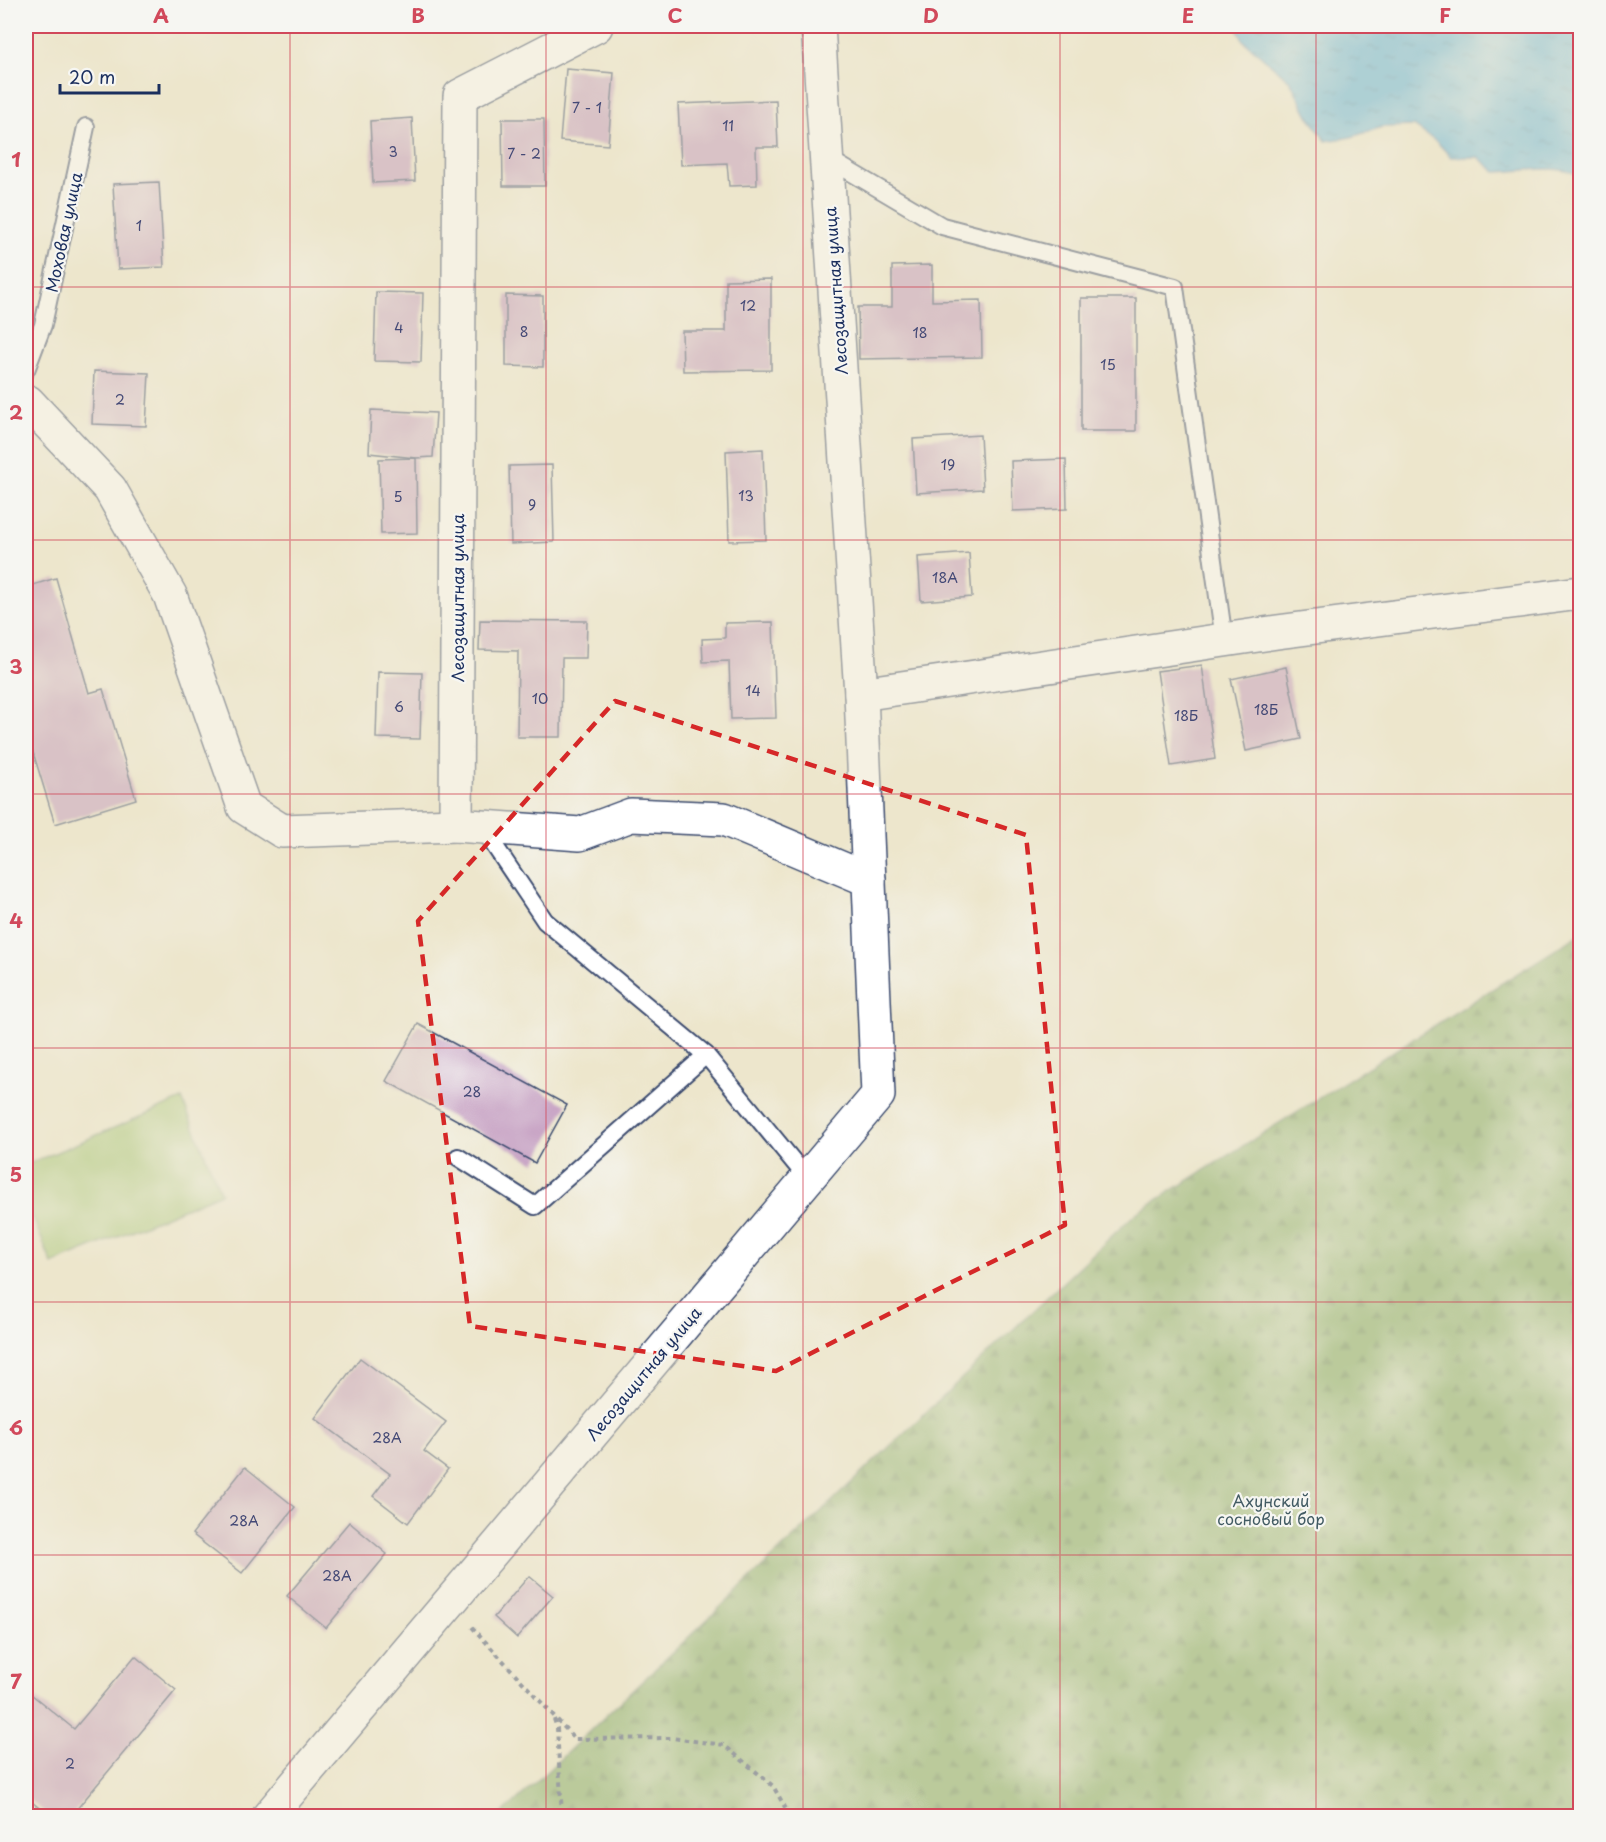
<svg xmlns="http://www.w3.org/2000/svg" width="1606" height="1842" viewBox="0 0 1606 1842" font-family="'Playpen Sans',sans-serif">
	<defs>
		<pattern id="forest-firs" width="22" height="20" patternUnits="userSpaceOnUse" patternTransform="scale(1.5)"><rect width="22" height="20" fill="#7ea961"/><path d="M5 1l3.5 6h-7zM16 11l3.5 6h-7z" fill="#668a53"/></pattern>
		<pattern id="water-ripples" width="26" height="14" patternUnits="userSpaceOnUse" patternTransform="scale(1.5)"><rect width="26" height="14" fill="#63b5de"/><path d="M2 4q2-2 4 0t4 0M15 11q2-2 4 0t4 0" fill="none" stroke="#5194b7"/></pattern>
	</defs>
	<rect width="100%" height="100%" fill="#f6f6f2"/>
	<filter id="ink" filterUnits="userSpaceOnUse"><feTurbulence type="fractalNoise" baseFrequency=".0167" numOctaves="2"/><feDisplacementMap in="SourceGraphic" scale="12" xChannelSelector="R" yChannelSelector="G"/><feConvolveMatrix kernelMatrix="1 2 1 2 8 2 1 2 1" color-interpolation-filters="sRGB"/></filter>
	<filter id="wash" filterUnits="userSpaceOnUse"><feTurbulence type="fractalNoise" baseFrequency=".008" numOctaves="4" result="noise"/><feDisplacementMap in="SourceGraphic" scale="24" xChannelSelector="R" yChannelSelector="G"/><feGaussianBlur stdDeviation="1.35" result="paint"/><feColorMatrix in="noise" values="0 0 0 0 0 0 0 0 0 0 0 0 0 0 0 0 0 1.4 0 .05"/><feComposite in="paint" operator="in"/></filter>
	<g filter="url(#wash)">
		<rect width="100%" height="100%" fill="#ede6cc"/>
		<path fill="#9dc36e" stroke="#5c7966" stroke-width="1.5" d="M182,1099L221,1193L52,1264L26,1201V1165Z"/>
		<path fill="url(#forest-firs)" stroke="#4c6c60" stroke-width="1.5" d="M1580,934V1816H500L1136,1213Z"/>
		<path fill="url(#water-ripples)" stroke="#3f729e" stroke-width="1.5" d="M1236,26H1580V175C1553,164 1524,171 1496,172L1478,157H1451L1438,143L1414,126L1382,127L1351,137L1326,141L1308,115L1290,81L1243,40Z"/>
		<g id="blocks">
			<g fill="#c197be">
				<path d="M566,69L614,73L608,145L560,141Z"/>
				<path d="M26,76H30L28,113H26Z"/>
				<path d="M776,100L778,147H756L757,185L729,186L727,163L681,165L678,104Z"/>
				<path d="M412,118L415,181L373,183L370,121Z"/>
				<path d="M502,119H544L545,186H503Z"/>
				<path d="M159,182L164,267L118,269L113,184Z"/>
				<path d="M932,265V301L981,300L982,357L859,359L858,307H892V266Z"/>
				<path d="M771,279V370L683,371L682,331H726V280Z"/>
				<path d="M376,292L423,293L421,362L374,361Z"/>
				<path d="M506,295L543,296V367L506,366Z"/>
				<rect x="1081" y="298" width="55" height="133"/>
				<path d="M94,371L149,373L146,426L92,424Z"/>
				<path d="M371,410L436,413L433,457L416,458L369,453Z"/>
				<path d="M980,435L983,489L916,493L913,439Z"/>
				<path d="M763,449L766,540L729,541L726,451Z"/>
				<path d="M416,458L417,533L381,534L379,459Z"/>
				<path d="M1066,459L1067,509L1013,511L1011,461Z"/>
				<path d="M552,465L554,542L511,544L509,466Z"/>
				<path d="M969,553L972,597L921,601L918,557Z"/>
				<path d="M56,578L89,693L103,689L136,799L55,824L26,729V587Z"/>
				<path d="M480,620L587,621L586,658H562L561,737H517L518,651L479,650Z"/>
				<path d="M773,622L776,718L731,719L729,661L703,662L702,639L725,638V623Z"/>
				<path d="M1202,665L1215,759L1171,766L1157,671Z"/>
				<path d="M1286,667L1301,739L1246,751L1231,679Z"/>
				<path d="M378,672L422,673L420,739L376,738Z"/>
				<path d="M418,1024L567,1105L535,1163L386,1081Z"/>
				<path d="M360,1358L446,1422L424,1451L448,1469L408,1523L373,1496L390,1474L315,1418Z"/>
				<path d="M245,1467L295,1507L242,1573L192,1534Z"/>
				<path d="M349,1522L387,1554L326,1628L287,1596Z"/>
				<path d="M529,1576L553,1596L517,1638L494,1617Z"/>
				<path d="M135,1656L176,1690L71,1816H49L26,1797V1690L74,1729Z"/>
			</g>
		</g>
	</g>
	<g filter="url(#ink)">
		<use href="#blocks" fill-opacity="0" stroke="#3a4a6e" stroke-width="1.5"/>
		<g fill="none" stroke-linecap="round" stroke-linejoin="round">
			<defs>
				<g id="lane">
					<path d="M827,158L942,226L1175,287L1224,640"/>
					<path d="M26,370L43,325L86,127"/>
					<path d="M482,827L545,921L706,1055L807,1178"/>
					<path d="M458,1157L535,1206L706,1055"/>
				</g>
				<g id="street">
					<path d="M596,26L460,96L456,825L580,834L631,815L724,819L869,880"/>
					<path d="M26,402H28L110,489L170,595L244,807L282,831L456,825"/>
					<path d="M861,694L1277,632L1580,593"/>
					<path d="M269,1816L878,1095L861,694L818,26"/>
				</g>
			</defs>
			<use href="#lane" stroke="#3a4a6e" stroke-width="20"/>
			<use href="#street" stroke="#3a4a6e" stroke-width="36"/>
			<g stroke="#3a4a6e" stroke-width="4" stroke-dasharray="4.5 4.5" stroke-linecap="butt">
				<path d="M472,1627L575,1739L672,1738L724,1745L773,1786L790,1816"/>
				<path d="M554,1719L557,1728L562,1816"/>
			</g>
			<use href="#lane" stroke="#fff" stroke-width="16"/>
			<use href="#street" stroke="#fff" stroke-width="33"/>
		</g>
	</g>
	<path d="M0 0H1606V1842H0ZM615,701L1026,835L1065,1225L776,1371L470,1326L418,921Z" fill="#ede6cc" fill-opacity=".55" fill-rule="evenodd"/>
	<path fill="none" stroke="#d62828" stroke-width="4.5" stroke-dasharray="12 8" stroke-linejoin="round" d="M615,701L1026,835L1065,1225L776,1371L470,1326L418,921Z"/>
	<path fill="none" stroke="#d1495b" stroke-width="1.5" stroke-opacity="0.55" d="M290,26V1816M546,26V1816M803,26V1816M1060,26V1816M1316,26V1816M26,287H1580M26,540H1580M26,794H1580M26,1048H1580M26,1302H1580M26,1555H1580"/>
	<g text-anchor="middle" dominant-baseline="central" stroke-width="4.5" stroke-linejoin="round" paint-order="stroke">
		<g font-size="14" fill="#444976">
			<text x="587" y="107">7 - 1</text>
			<text x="728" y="125">11</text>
			<text x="393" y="151">3</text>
			<text x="524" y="153">7 - 2</text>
			<text x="139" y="225">1</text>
			<text x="748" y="305">12</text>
			<text x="399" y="327">4</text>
			<text x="524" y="331">8</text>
			<text x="920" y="332">18</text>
			<text x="1108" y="364">15</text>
			<text x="120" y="399">2</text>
			<text x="948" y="464">19</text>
			<text x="746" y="495">13</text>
			<text x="398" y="496">5</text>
			<text x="532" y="504">9</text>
			<text x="945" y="577">18А</text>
			<text x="753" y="690">14</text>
			<text x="540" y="698">10</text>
			<text x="399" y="706">6</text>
			<text x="1266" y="709">18Б</text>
			<text x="1186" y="715">18Б</text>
			<text x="472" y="1091">28</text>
			<text x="387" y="1437">28А</text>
			<text x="244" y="1520">28А</text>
			<text x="337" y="1575">28А</text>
			<text x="70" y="1763">2</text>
		</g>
		<g font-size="16" fill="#1b2f5e" stroke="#f6f6f2">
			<text transform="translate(63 232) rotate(-78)">Моховая улица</text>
			<text transform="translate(835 291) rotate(-94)">Лесозащитная улица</text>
			<text transform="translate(457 598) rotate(-90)">Лесозащитная улица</text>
			<text transform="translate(643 1373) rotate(-50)">Лесозащитная улица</text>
		</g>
		<g font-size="16" fill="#425b63" stroke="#f6f6f2">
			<text x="1271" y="1500">Ахунский<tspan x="1271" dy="18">сосновый бор</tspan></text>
		</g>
	</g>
	<rect width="1606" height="1842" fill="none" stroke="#f6f6f2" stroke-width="66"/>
	<path d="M60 84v9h99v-9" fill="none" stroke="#1b2f5e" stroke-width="3"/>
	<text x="69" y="84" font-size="18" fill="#1b2f5e" stroke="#f6f6f2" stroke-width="4.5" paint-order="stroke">20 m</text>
	<rect x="33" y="33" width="1540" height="1776" fill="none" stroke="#d1495b" stroke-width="2"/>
	<g font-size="20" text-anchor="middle" font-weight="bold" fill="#d1495b">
		<text x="161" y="23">A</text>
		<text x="418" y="23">B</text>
		<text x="675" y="23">C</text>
		<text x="931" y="23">D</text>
		<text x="1188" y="23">E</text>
		<text x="1445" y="23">F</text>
		<text x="16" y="167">1</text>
		<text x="16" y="420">2</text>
		<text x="16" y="674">3</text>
		<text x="16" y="928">4</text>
		<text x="16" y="1182">5</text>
		<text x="16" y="1435">6</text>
		<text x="16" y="1689">7</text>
	</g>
</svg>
